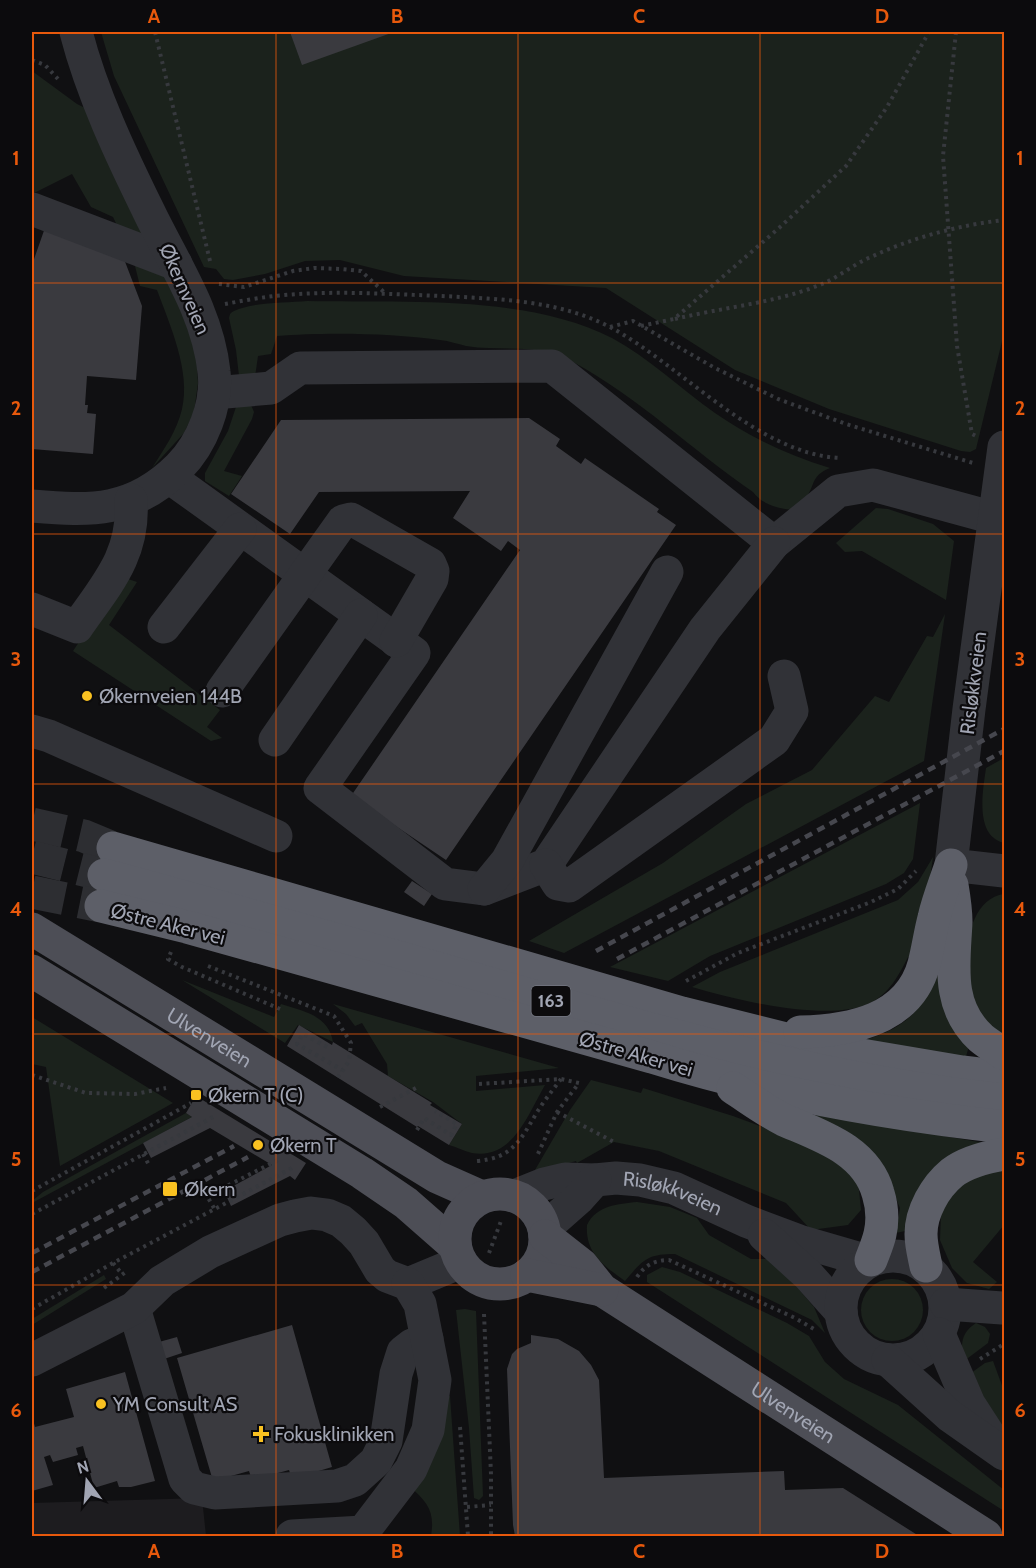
<svg xmlns="http://www.w3.org/2000/svg" width="1036" height="1568" viewBox="0 0 1036 1568" font-family="Cabin,sans-serif">
	<rect width="100%" height="100%" fill="#101012"/>
	<path fill="#1d1c1f" d="M202,1498L206,1536H32V1503Z"/>
	<g fill="#1b221c">
		<path d="M101,32H1004V333L976,449L970,452L961,451L829,409L735,370L606,288L404,276L340,260L305,261L265,274L233,280L224,279L216,269L204,267L114,76Z"/>
		<path d="M32,71L77,104L95,113L153,245L125,242L113,217L91,207L72,174L32,194Z"/>
		<path d="M134,262L158,268L171,281L196,353L198,383L194,412L184,433L152,468C164,449 177,431 182,409C191,372 170,325 157,290L140,286Z"/>
		<path d="M307,301C401,303 527,294 612,338C649,358 681,389 715,413C751,438 788,455 830,468C810,476 816,485 805,499C802,503 798,507 794,510C778,509 763,505 753,492C692,450 638,397 573,362C536,342 504,352 466,346C458,344 449,341 440,340C391,333 325,332 277,336L271,354L258,356L255,377L239,376L236,350L229,318C230,314 230,313 234,311C253,302 286,303 307,301Z"/>
		<path d="M251,405L254,412L252,419L224,471L242,476L229,496L205,481V473L228,431L236,407Z"/>
		<path d="M876,508L888,509L933,524L954,541L946,600L862,551L845,552L836,543Z"/>
		<path d="M128,579L137,582L109,625L220,710L207,727L222,738L211,741L73,651L118,584Z"/>
		<path d="M945,614L924,761L564,953L529,941L663,863L746,804L812,770L875,696L889,702L927,636L933,637Z"/>
		<path d="M1004,758V843C974,836 983,790 986,768Z"/>
		<path d="M920,803L913,859L904,873L886,884L710,956L668,981L610,967Z"/>
		<path d="M933,857L927,900L912,958L908,957C899,975 889,994 870,1003C830,1023 735,1000 692,987L720,972L898,900L918,882Z"/>
		<path d="M1004,894V1038C992,1028 978,1014 972,999C961,968 964,900 1004,894Z"/>
		<path d="M933,976H939L969,1046L965,1060L855,1043C880,1036 908,1026 922,1002C927,994 929,984 933,976Z"/>
		<path d="M182,980L274,1017L281,1004C304,1011 329,1016 333,1042L298,1025L285,1043Z"/>
		<path d="M333,1004L559,1068L476,1076V1091L545,1085C528,1114 513,1160 472,1153C464,1151 456,1147 449,1145L462,1124L433,1102L388,1076L387,1064L362,1023L355,1026L346,1014Z"/>
		<path d="M32,1017L173,1103L60,1166L46,1067L32,1064Z"/>
		<path d="M591,1080L641,1093L643,1088L733,1116L787,1136L839,1162L858,1180L861,1210L848,1225L811,1230L786,1203L659,1151L614,1142L577,1163L576,1161L548,1169L535,1170L570,1110Z"/>
		<path d="M792,1110L985,1143L905,1231L896,1233L900,1208L886,1175Z"/>
		<path d="M186,1113L192,1117L32,1203V1201L43,1192Z"/>
		<path d="M988,1169H1004V1225L973,1262L997,1282L989,1289L967,1283L952,1268L940,1240L941,1213L959,1185Z"/>
		<path d="M637,1202L670,1207L697,1218L709,1235L751,1259H773L814,1307L825,1333L812,1320L675,1254C647,1254 643,1260 625,1281C604,1266 585,1253 587,1225C597,1205 618,1204 637,1202Z"/>
		<path d="M662,1267L680,1272L787,1323L809,1336L825,1362L844,1379L898,1405L1004,1490V1511L647,1282V1275Z"/>
		<path d="M104,1275L106,1279L32,1325V1319Z"/>
		<circle cx="892" cy="1310" r="31"/>
		<path d="M465,1309L476,1311L483,1496L479,1500L474,1498L469,1428L456,1310Z"/>
		<path d="M976,1323L985,1327L990,1334L988,1343L964,1361C960,1344 961,1333 976,1323Z"/>
		<path d="M993,1361L1004,1391V1431L967,1376L985,1363Z"/>
		<path d="M450,1396L460,1536H431C435,1512 428,1502 409,1486L442,1398Z"/>
	</g>
	<g fill="#3a3a3f">
		<path d="M290,32H394L302,65Z"/>
		<path d="M47,222L124,259L142,306L136,380L87,376L85,405H88L87,413L96,414L93,454L32,449V265Z"/>
		<path d="M529,418L560,439L556,446L581,464L585,458L659,509L657,512L676,525L446,860L351,796L520,550L508,541L501,551L453,518L470,491L319,492L290,534L231,494L281,420Z"/>
		<path d="M412,881L432,894L424,906L404,892Z"/>
		<path d="M299,1025L332,1045L333,1042L432,1103L430,1105L462,1124L449,1145L418,1126L417,1127L287,1046Z"/>
		<path d="M196,1096L306,1163L295,1180L290,1176L231,1206L224,1191L272,1165L210,1128L151,1158L143,1143L192,1117L186,1113Z"/>
		<path d="M292,1325L332,1467L292,1479L289,1470L252,1480L249,1471L213,1481L177,1358Z"/>
		<path d="M531,1335L558,1339L579,1351L591,1365L599,1380L604,1478L784,1471L785,1490L843,1488L919,1536H515L513,1525L507,1369L512,1354L517,1349L531,1343Z"/>
		<path d="M177,1337L182,1353L164,1359L159,1342Z"/>
		<path d="M125,1372L155,1481L131,1487H119L117,1481L94,1488L83,1446L76,1448L78,1455L53,1462L50,1455L44,1457L53,1485L32,1491V1416L35,1427L74,1417L66,1389Z"/>
	</g>
	<g fill="none" stroke-linecap="round" stroke-linejoin="round">
		<g stroke="#2d2e32" stroke-width="33" stroke-dasharray="33 16" stroke-linecap="butt">
			<path d="M32,824L84,836L113,848"/>
			<path d="M32,857L104,875"/>
			<path d="M32,892L101,906"/>
		</g>
		<g stroke="#37393e" stroke-width="4" stroke-dasharray="3 4.5" stroke-linecap="butt">
			<path d="M155,32L210,261"/>
			<path d="M956,32L943,156L957,346L972,434L978,437"/>
			<path d="M32,60L45,65L58,79"/>
			<path d="M219,284L244,287L293,271L314,268L342,269L361,271L386,294"/>
			<path d="M225,304C241,301 258,298 274,296C330,290 386,294 442,296C499,299 558,300 610,327C681,365 757,454 840,458"/>
			<path d="M675,319C720,308 774,303 817,286C837,279 853,264 873,256C914,237 960,225 1004,220"/>
			<path d="M641,326L674,319L779,228L846,166L887,107L929,32"/>
			<path d="M610,327L633,321L715,368L778,399L846,424L973,463"/>
			<path d="M171,952L168,959L182,967L280,1009"/>
			<path d="M208,966L334,1016L351,1043L349,1061L336,1080"/>
			<path d="M686,981L738,953L871,902L898,889L916,871"/>
			<path d="M327,1047L303,1034L297,1044L342,1070"/>
			<path d="M32,1075L86,1093L135,1094L166,1088"/>
			<path d="M479,1084L561,1079L579,1083L557,1112L537,1156"/>
			<path d="M380,1107L416,1088"/>
			<path d="M557,1112L614,1142"/>
			<path d="M417,1130L424,1118L451,1135L457,1124L435,1111"/>
			<path d="M143,1154L149,1165"/>
			<path d="M477,1161C512,1158 520,1141 536,1114C543,1102 552,1091 561,1079"/>
			<path d="M32,1191L191,1103"/>
			<path d="M214,1208L207,1196L280,1159"/>
			<path d="M32,1214L213,1117"/>
			<path d="M489,1253L501,1221"/>
			<path d="M113,1263L122,1274"/>
			<path d="M637,1277C645,1265 655,1260 669,1260L795,1318L814,1329"/>
			<path d="M104,1288L127,1271"/>
			<path d="M32,1309L113,1263L294,1167"/>
			<path d="M484,1314L491,1474V1536"/>
			<path d="M980,1359L1004,1344"/>
			<path d="M460,1427L468,1536"/>
			<path d="M467,1507L491,1505"/>
		</g>
		<g stroke="#313237" stroke-width="33">
			<path d="M32,209L176,264"/>
			<path d="M214,393L271,388L300,368L552,366L774,543L838,491L873,485L994,518"/>
			<path d="M1004,447L969,709L951,865L1004,871"/>
			<path d="M169,477L414,653L320,788L445,884L484,889L546,865L705,629L774,543"/>
			<path d="M32,506C91,511 133,513 179,467C202,444 218,404 214,372C208,313 174,264 149,212C121,155 92,94 76,32"/>
			<path d="M32,609L77,627C106,585 135,555 131,500"/>
			<path d="M164,627L240,529"/>
			<path d="M222,691L343,521L351,519L430,564L433,571L432,579L396,641"/>
			<path d="M32,731L49,736L276,836"/>
			<path d="M275,740L361,615"/>
			<path d="M546,865L558,884L569,886L774,740L792,711L784,676"/>
			<path d="M484,889L507,861L667,572"/>
			<path id="s1" d="M514,1196L544,1184L565,1179L595,1180L616,1178L640,1180L674,1188L746,1221L799,1241L868,1261"/>
			<path d="M544,1229L578,1199L595,1180"/>
			<path d="M764,1235L808,1275L841,1312"/>
			<circle cx="893" cy="1308" r="52"/>
			<path d="M946,1304L1002,1308"/>
			<path d="M134,1308L185,1479L194,1488L215,1493L337,1486L355,1480L376,1461L386,1441L396,1374L403,1352L412,1345L427,1339"/>
			<path d="M939,1334L969,1404L991,1438"/>
			<path d="M32,1360L134,1308L162,1281L210,1252L280,1220L295,1216L311,1213L327,1215L341,1221L353,1231L364,1243L380,1270L387,1276L408,1284L461,1262"/>
			<path d="M888,1360L950,1416L1004,1454"/>
			<path d="M292,1536L363,1532L411,1469L428,1430L435,1380L420,1304L408,1284"/>
		</g>
		<g stroke="#4d4e56" stroke-width="33">
			<path id="s2" d="M32,929L437,1177L482,1197"/>
			<path d="M32,971L362,1173L406,1203L455,1246"/>
			<circle cx="500" cy="1239" r="45"/>
			<path id="s3" d="M545,1236L582,1265L602,1290L986,1536"/>
			<path d="M527,1275L602,1290"/>
		</g>
		<g stroke="#5d5f68" stroke-width="33">
			<path d="M113,848L682,1013L826,1049L962,1072L1004,1077"/>
			<path d="M104,875C241,912 377,951 513,990C675,1037 837,1083 1004,1100"/>
			<path d="M952,885C954,897 956,909 956,922C954,964 946,1006 981,1038C988,1044 997,1049 1004,1054"/>
			<path d="M101,906L187,927L652,1057C767,1093 885,1114 1004,1127"/>
			<path d="M800,1032C850,1031 909,1020 924,964C928,949 930,933 934,918C938,900 945,883 951,865"/>
			<path d="M733,1088C750,1099 766,1111 784,1120C821,1136 866,1150 878,1193C882,1206 883,1221 880,1234C878,1243 874,1252 871,1260"/>
			<path d="M926,1266C924,1256 921,1245 921,1234C921,1212 935,1187 952,1173C966,1162 987,1157 1004,1154"/>
		</g>
		<g stroke="#46474e" stroke-width="4.5" stroke-dasharray="8 6" stroke-linecap="butt">
			<path d="M596,951L1004,729"/>
			<path d="M617,959L1004,751"/>
			<path d="M32,1253L234,1146"/>
			<path d="M32,1272L248,1157"/>
		</g>
	</g>
	<path fill="none" stroke="#e8590c" stroke-width="1.5" stroke-opacity="0.55" d="M276,32V1536M518,32V1536M760,32V1536M32,283H1004M32,534H1004M32,784H1004M32,1034H1004M32,1285H1004"/>
	<g fill="#f9c121" stroke="#0c0b0d" stroke-width="2">
		<circle cx="87" cy="696" r="6"/>
		<rect x="190" y="1089" width="12" height="12" rx="3"/>
		<circle cx="258" cy="1145" r="6"/>
		<rect x="162" y="1181" width="16" height="16" rx="3"/>
		<circle cx="101" cy="1404" r="6"/>
		<path d="M258 1425h6v6h6v6h-6v6h-6v-6h-6v-6h6z"/>
	</g>
	<g text-anchor="middle" dominant-baseline="central" stroke-width="4.5" stroke-linejoin="round" paint-order="stroke">
		<rect fill="#0c0b0d" stroke="#747781" stroke-width="1.5" x="531.5" y="986" width="39" height="30" rx="4.5"/>
		<g font-size="18" font-weight="bold" fill="#a1a5b3">
			<text x="551" y="1001">163</text>
		</g>
		<g font-size="20" fill="#a1a5b3" stroke="#0c0b0d">
			<text transform="translate(185 289) rotate(66)">Økernveien</text>
			<text transform="translate(973 683) rotate(-83)">Risløkkveien</text>
			<text transform="translate(168 924) rotate(14)">Østre Aker vei</text>
			<text stroke="none"><textPath href="#s2" startOffset="208">Ulvenveien</textPath></text>
			<text transform="translate(636 1054) rotate(16)">Østre Aker vei</text>
			<text stroke="none"><textPath href="#s1" startOffset="164">Risløkkveien</textPath></text>
			<text stroke="none"><textPath href="#s3" startOffset="306">Ulvenveien</textPath></text>
		</g>
		<g font-size="20" fill="#a1a5b3" stroke="#0c0b0d" text-anchor="start">
			<text x="99" y="696">Økernveien 144B</text>
			<text x="208" y="1095">Økern T (C)</text>
			<text x="270" y="1145">Økern T</text>
			<text x="184" y="1189">Økern</text>
			<text x="113" y="1404">YM Consult AS</text>
			<text x="274" y="1434">Fokusklinikken</text>
		</g>
	</g>
	<rect width="1036" height="1568" fill="none" stroke="#0c0b0d" stroke-width="66"/>
	<g transform="translate(87 1481) rotate(344)" stroke="#0c0b0d" stroke-width="4.5" paint-order="stroke">
	<path d="M0-4.5L10 22L0 15L-10 22Z" fill="#a1a5b3"/>
	<text y="-9" font-size="16" font-weight="bold" text-anchor="middle" fill="#a1a5b3">N</text>
	</g>
	<rect x="33" y="33" width="970" height="1502" fill="none" stroke="#e8590c" stroke-width="2"/>
	<g font-size="20" text-anchor="middle" font-weight="bold" fill="#e8590c">
		<text x="154" y="23">A</text>
		<text x="397" y="23">B</text>
		<text x="639" y="23">C</text>
		<text x="882" y="23">D</text>
		<text x="16" y="165">1</text>
		<text x="1020" y="165">1</text>
		<text x="16" y="415">2</text>
		<text x="1020" y="415">2</text>
		<text x="16" y="666">3</text>
		<text x="1020" y="666">3</text>
		<text x="16" y="916">4</text>
		<text x="1020" y="916">4</text>
		<text x="16" y="1166">5</text>
		<text x="1020" y="1166">5</text>
		<text x="16" y="1417">6</text>
		<text x="1020" y="1417">6</text>
		<text x="154" y="1558">A</text>
		<text x="397" y="1558">B</text>
		<text x="639" y="1558">C</text>
		<text x="882" y="1558">D</text>
	</g>
</svg>
